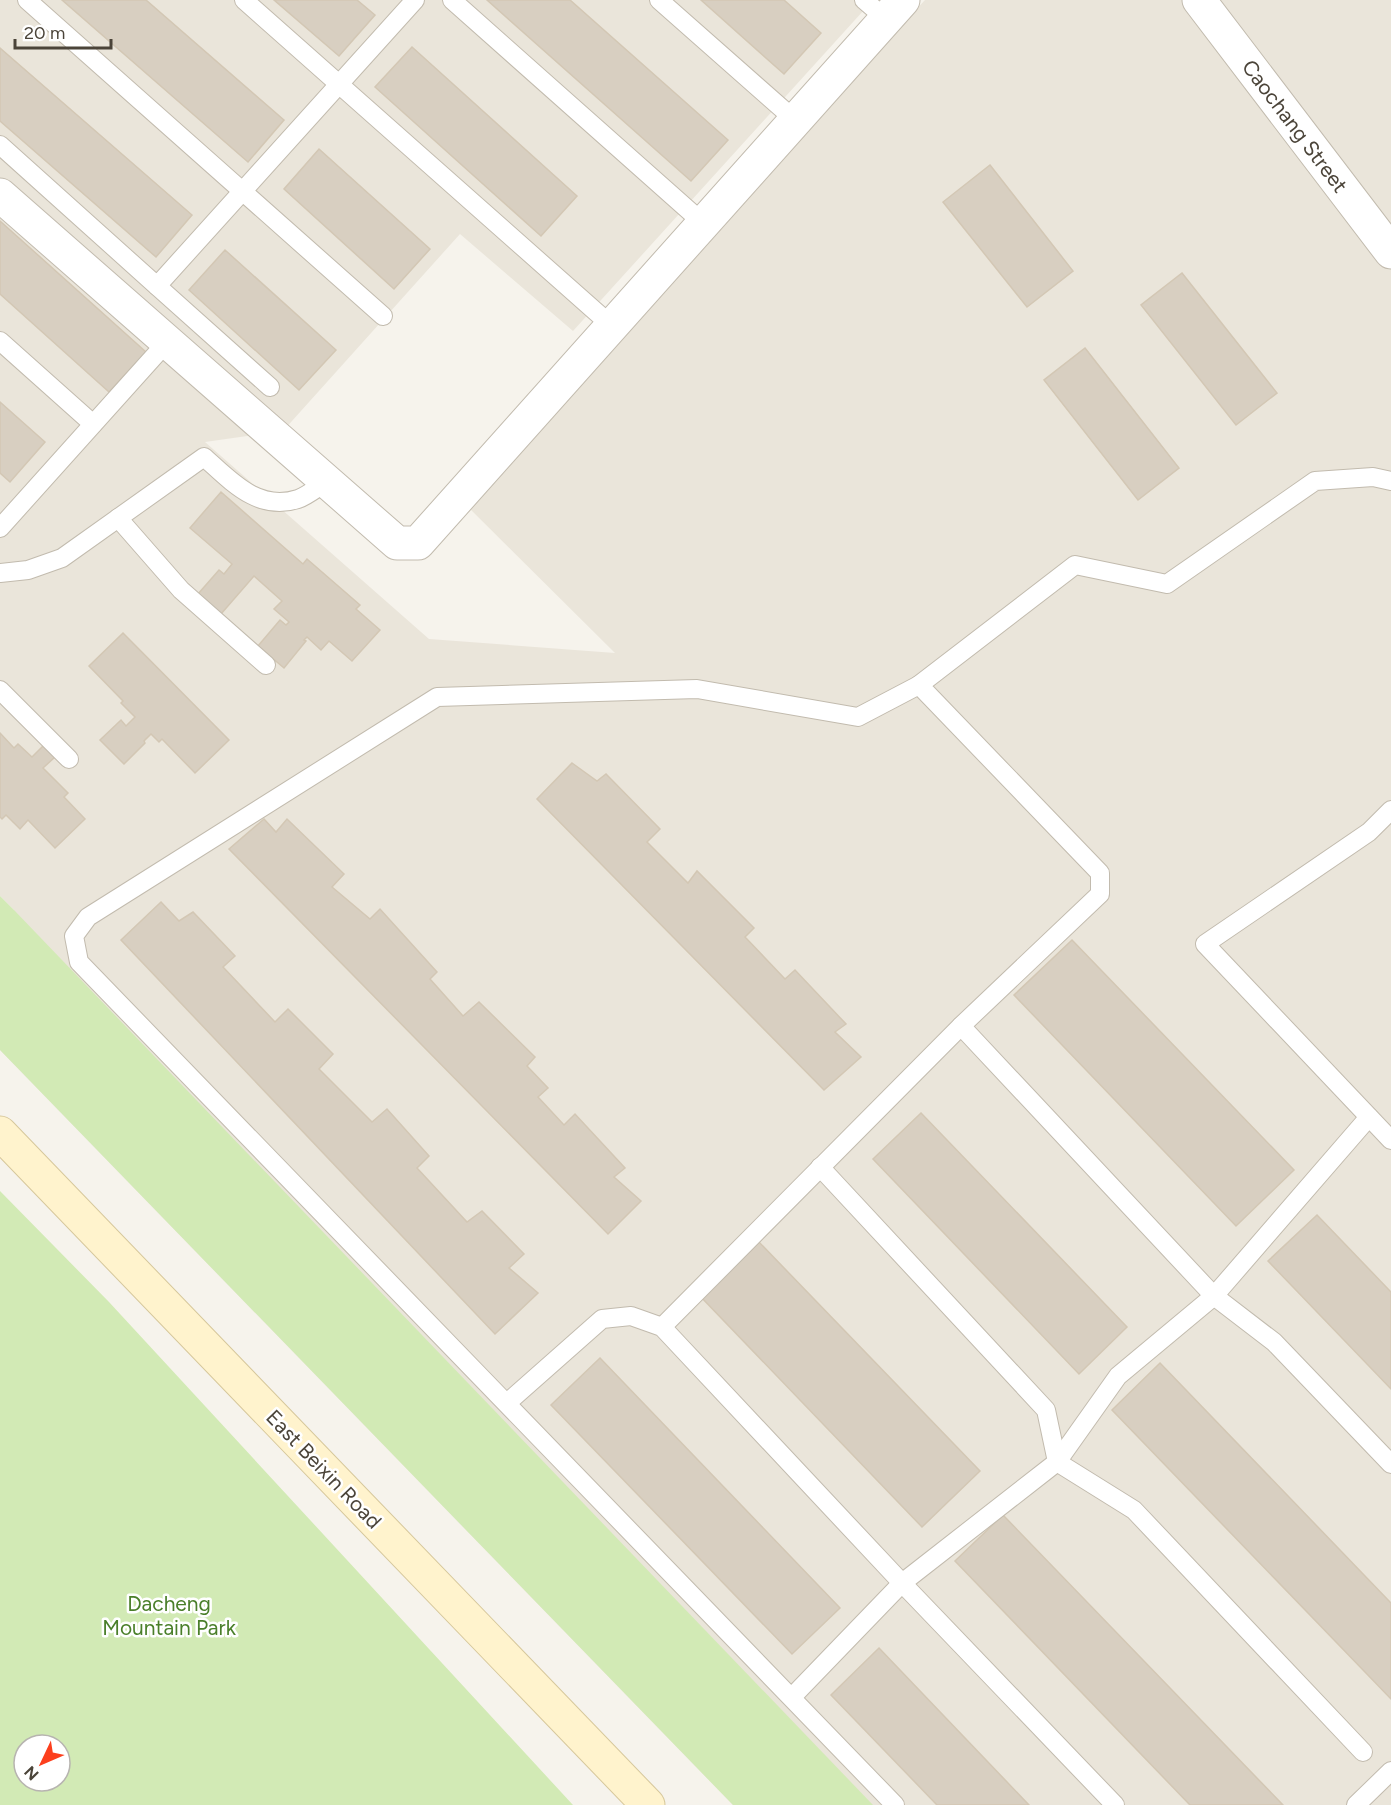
<svg xmlns="http://www.w3.org/2000/svg" width="1391" height="1805" viewBox="0 0 1391 1805" font-family="Figtree,sans-serif">
	<rect width="100%" height="100%" fill="#f6f3ec"/>
	<path fill="#eae5da" d="M0,0H873L573,331L460,234L283,431L205,442L429,639L615,653L459,498L925,0H1391V1805H733L0,1050V922L14,910L0,896Z"/>
	<g fill="#d2eab5" fill-rule="evenodd">
		<path d="M0,896L14,910L873,1805H733L0,1050Z"/>
		<path d="M0,1191L109,1302L573,1805H0ZM24,1745H60V1781H24Z"/>
	</g>
	<g fill="#d8cfc1" stroke="#d3c7b4" stroke-width="1.5">
		<path d="M62,0H146L284,120L248,162Z"/>
		<path d="M274,0H357L375,15L339,56Z"/>
		<path d="M487,0H570L728,140L691,181Z"/>
		<path d="M701,0H784L821,33L784,74Z"/>
		<path d="M412,47L577,196L541,236L375,87Z"/>
		<path d="M0,48L192,215L156,257L0,121Z"/>
		<path d="M319,149L430,249L394,289L284,189Z"/>
		<path d="M990,165L1073,271L1027,307L943,202Z"/>
		<path d="M0,221L146,352L109,392L0,294Z"/>
		<path d="M225,250L336,350L299,390L189,290Z"/>
		<path d="M1182,273L1277,393L1236,425L1141,305Z"/>
		<path d="M1085,348L1179,468L1138,500L1044,380Z"/>
		<path d="M0,402L45,442L10,482L0,473Z"/>
		<path d="M221,492L303,564L307,559L360,605L356,609L380,630L352,661L329,641L321,650L307,637L304,640L306,641L284,668L258,646L280,620L286,625L289,622L274,609L282,601L254,576L221,614L198,594L219,570L224,574L232,564L190,528Z"/>
		<path d="M123,633L229,740L195,773L162,739L159,742L151,734L144,741L145,743L124,764L100,740L121,720L126,726L135,717L121,703L123,701L89,666Z"/>
		<path d="M0,733L14,748L18,744L32,757L43,746L55,757L43,768L68,793L64,797L85,819L55,848L28,820L20,829L6,815L2,819L0,817Z"/>
		<path d="M572,763L597,781L606,774L660,829L647,842L688,883L697,871L754,928L745,937L785,979L795,970L846,1024L835,1032L861,1057L824,1090L537,799Z"/>
		<path d="M264,819L276,832L287,819L344,874L332,887L370,919L380,909L437,972L430,979L463,1016L479,1002L535,1057L527,1066L548,1088L538,1097L564,1125L575,1114L625,1168L614,1177L641,1201L608,1234L229,849Z"/>
		<path d="M161,902L179,921L193,912L235,956L223,967L275,1022L288,1009L333,1054L319,1069L372,1122L387,1109L429,1156L417,1168L467,1222L482,1211L524,1254L509,1268L538,1293L495,1334L121,940Z"/>
		<path d="M1072,940L1294,1170L1236,1226L1014,995Z"/>
		<path d="M921,1113L1127,1327L1079,1374L873,1159Z"/>
		<path d="M1317,1215L1391,1292V1389L1268,1261Z"/>
		<path d="M758,1241L980,1471L922,1527L700,1296Z"/>
		<path d="M600,1358L840,1608L792,1654L551,1405Z"/>
		<path d="M1160,1363L1391,1603V1699L1112,1410Z"/>
		<path d="M1003,1515L1283,1805H1190L955,1561Z"/>
		<path d="M879,1648L1029,1805H937L831,1695Z"/>
	</g>
	<g fill="none" stroke-linecap="round" stroke-linejoin="round">
		<defs>
			<g id="service">
				<path d="M27,0L383,316"/>
				<path d="M244,0L612,326"/>
				<path d="M452,0L703,223"/>
				<path d="M659,0L795,120"/>
				<path d="M864,0L886,19"/>
				<path d="M0,145L157,286L415,0"/>
				<path d="M157,286L270,387"/>
				<path d="M0,341L93,424"/>
				<path d="M118,518L181,590L266,665"/>
				<path d="M0,528L167,342"/>
				<path d="M0,573L28,570L62,558L204,457C231,481 258,512 298,499C307,496 318,487 326,482"/>
				<path d="M0,690L69,759"/>
				<path d="M1391,810L1369,832L1205,944L1391,1140"/>
				<path d="M961,1026L1214,1296L1274,1342L1391,1464"/>
				<path d="M820,1167L1046,1410L1057,1462L1134,1510L1363,1752"/>
				<path d="M662,1327L961,1026L1100,894V873L919,685L1075,565L1167,584L1315,481L1373,477L1391,481"/>
				<path d="M507,1403L602,1319L631,1316L662,1327L902,1583L1115,1805"/>
				<path d="M792,1697L902,1583L1057,1462L1118,1376L1214,1296L1369,1117"/>
				<path d="M895,1805L79,962L74,936L88,917L437,697L697,689L858,717L919,685"/>
				<path d="M1356,1805L1391,1771"/>
			</g>
			<g id="minor">
				<path d="M1199,0L1391,252"/>
				<path d="M0,195L397,543H418L903,0"/>
			</g>
			<path id="secondary" d="M0,1133L648,1805"/>
		</defs>
		<use href="#service" stroke="#c2bbae" stroke-width="20"/>
		<use href="#minor" stroke="#c2bbae" stroke-width="35"/>
		<use href="#secondary" stroke="#d6c79b" stroke-width="35"/>
		<use href="#service" stroke="#fff" stroke-width="18"/>
		<use href="#minor" stroke="#fff" stroke-width="33"/>
		<use href="#secondary" stroke="#fff3cd" stroke-width="33"/>
	</g>
	<g text-anchor="middle" dominant-baseline="central" stroke-width="5" stroke-linejoin="round" paint-order="stroke">
		<g font-size="21" fill="#4b4439" stroke="#fff">
			<text transform="translate(1295 126) rotate(53)">Caochang Street</text>
			<text transform="translate(324 1469) rotate(46)">East Beixin Road</text>
		</g>
		<g font-size="21" fill="#4a7f2a" stroke="#fff">
			<text x="169" y="1603">Dacheng<tspan x="169" dy="24">Mountain Park</tspan></text>
		</g>
	</g>
	<g transform="translate(42 1763) rotate(226)"><circle r="28" fill="#ffffff" stroke="#b7b4b0" stroke-width="1.5"/>
	<path d="M0-4.5L10 22L0 15L-10 22Z" fill="#fc3f1d"/>
	<text y="-9" font-size="16" font-weight="bold" text-anchor="middle" fill="#4b4439">N</text>
	</g>
	<path d="M15 39v9h96v-9" fill="none" stroke="#4b4439" stroke-width="3"/>
	<text x="24" y="39" font-size="18" fill="#4b4439" stroke="#ffffff" stroke-width="4.5" paint-order="stroke">20 m</text>
</svg>
